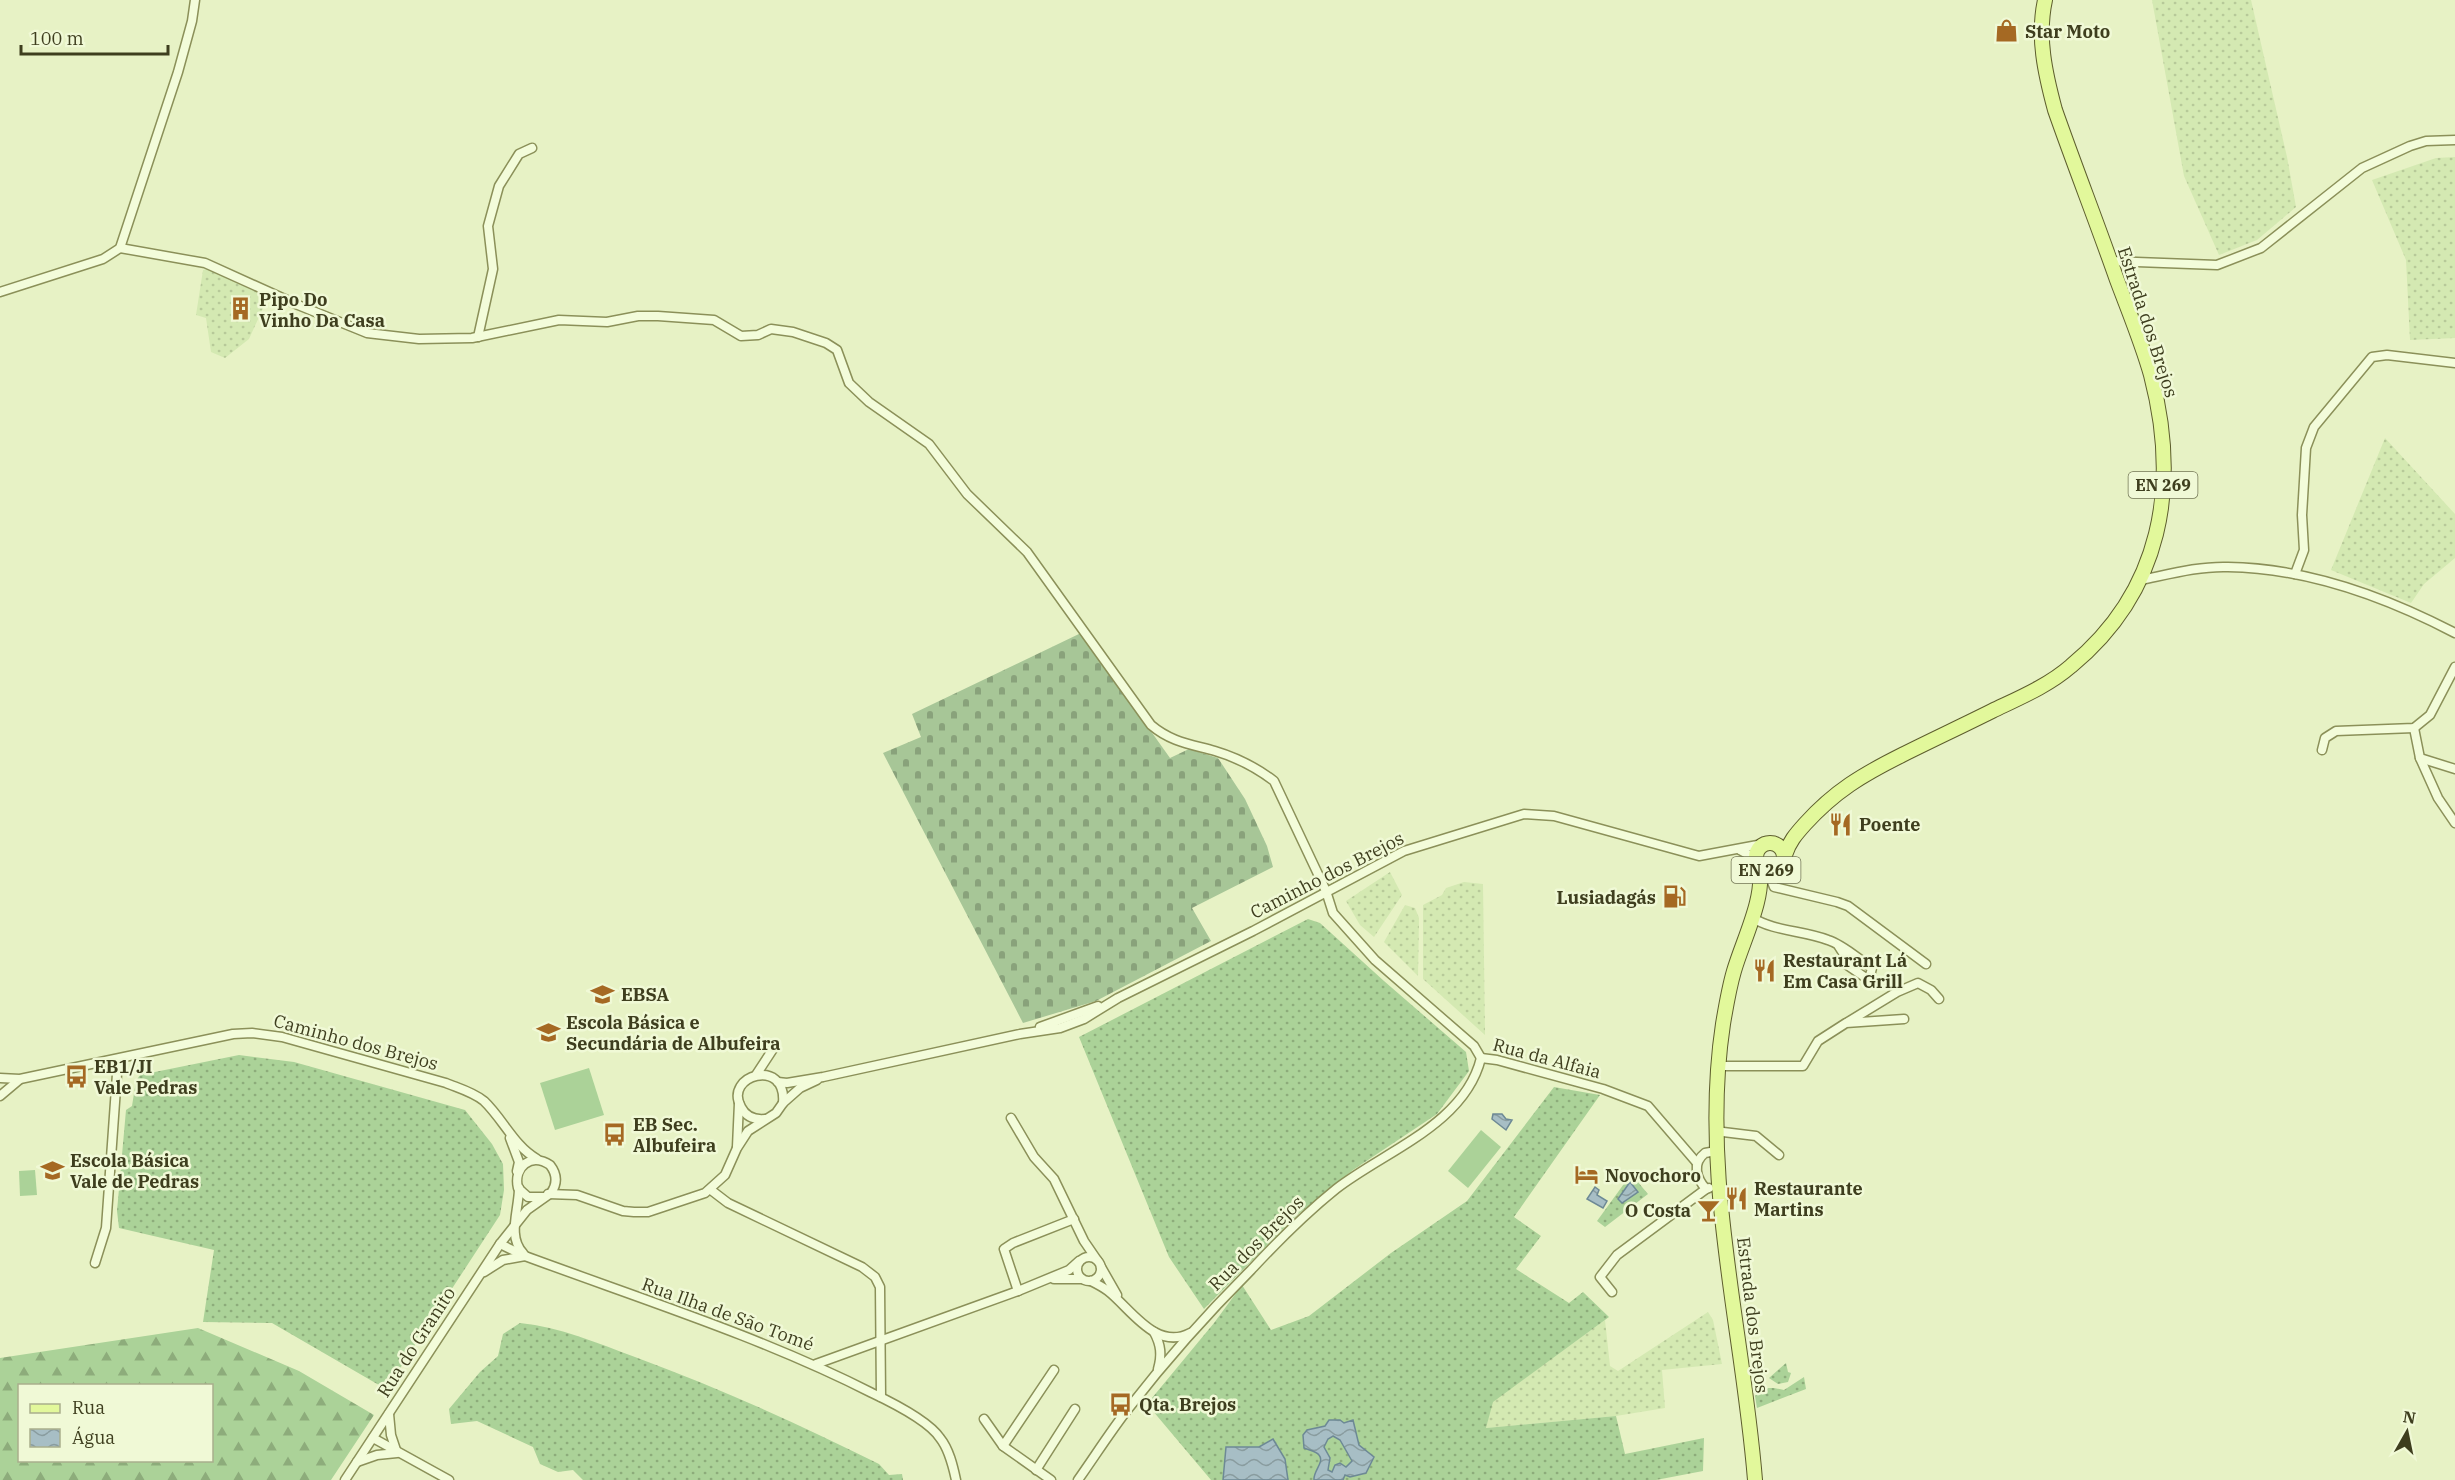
<svg xmlns="http://www.w3.org/2000/svg" width="2455" height="1480" viewBox="0 0 2455 1480" font-family="'IBM Plex Serif',serif">
	<defs>
		<pattern id="farmland-dots" width="8" height="8" patternUnits="userSpaceOnUse" patternTransform="scale(1.5)"><rect width="8" height="8" fill="#d4e9b2"/><path d="M2 2h.1M6 6h.1" fill="none" stroke="#b7c999" stroke-width="1.8" stroke-linecap="round"/></pattern>
		<pattern id="grass-dots" width="8" height="8" patternUnits="userSpaceOnUse" patternTransform="scale(1.5)"><rect width="8" height="8" fill="#abd298"/><path d="M2 2h.1M6 6h.1" fill="none" stroke="#8dac7b" stroke-width="1.8" stroke-linecap="round"/></pattern>
		<pattern id="forest-firs" width="22" height="20" patternUnits="userSpaceOnUse" patternTransform="scale(1.5)"><rect width="22" height="20" fill="#abd298"/><path d="M5 1l3.5 6h-7zM16 11l3.5 6h-7z" fill="#8dac7b"/></pattern>
		<pattern id="cemetery-stones" width="16" height="16" patternUnits="userSpaceOnUse" patternTransform="scale(1.5)"><rect width="16" height="16" fill="#a7c697"/><path d="M2 7V4a2 2 0 0 1 4 0v3zM10 15v-3a2 2 0 0 1 4 0v3z" fill="#89a27b"/></pattern>
		<pattern id="water-waves" width="16" height="10" patternUnits="userSpaceOnUse" patternTransform="scale(1.5)"><rect width="16" height="10" fill="#a7bec5"/><path d="M0 5q4-4 8 0t8 0" fill="none" stroke="#899c9f"/></pattern>
	</defs>
	<rect width="100%" height="100%" fill="#e7f2c5"/>
	<g fill="url(#farmland-dots)">
		<path d="M2152,0H2251L2287,157L2296,207L2257,240L2219,255L2184,176Z"/>
		<path d="M2455,157V338L2410,340L2406,260L2372,180L2436,158Z"/>
		<path d="M211,268L269,295L249,339L225,358L211,352L206,318L196,315L203,270Z"/>
		<path d="M2385,438L2455,514V558L2424,584L2411,603L2331,570Z"/>
		<path d="M1390,872L1402,895L1374,937L1360,925L1346,901Z"/>
		<path d="M1464,882L1483,884L1485,1035L1423,979V905L1442,895L1446,888Z"/>
		<path d="M1405,905L1415,908L1419,918L1418,976L1384,942Z"/>
		<path d="M1708,1312L1713,1320L1722,1364L1662,1370L1665,1408L1616,1416L1486,1428L1492,1402L1605,1320L1610,1366L1618,1371Z"/>
	</g>
	<g fill="url(#grass-dots)">
		<path d="M1308,919L1320,923L1384,981L1466,1052L1469,1071L1437,1114L1353,1170L1297,1215L1204,1309L1169,1257L1079,1037Z"/>
		<path d="M239,1055L294,1062L465,1110L492,1144L503,1164L504,1190L500,1215L395,1376L391,1392L272,1323L203,1322L214,1250L119,1228L117,1211L126,1110L132,1106L136,1081L140,1075Z"/>
		<path d="M1554,1087L1600,1095L1514,1217L1541,1236L1516,1269L1569,1303L1583,1292L1609,1317L1493,1402L1486,1428L1616,1416L1625,1454L1704,1438L1703,1471L1656,1480H1211L1147,1404L1214,1323L1242,1285L1271,1330L1309,1316L1391,1253L1467,1201Z"/>
		<path d="M1634,1170L1641,1174L1637,1181L1648,1194L1605,1227L1597,1221Z"/>
		<path d="M520,1323C560,1327 597,1343 635,1357C719,1388 799,1424 879,1464L889,1475L902,1474L903,1480H583L573,1470L558,1472L540,1464L533,1447L477,1421L451,1424L449,1409L480,1372L498,1356L503,1334Z"/>
		<path d="M1786,1363L1788,1372L1791,1373L1788,1382L1778,1384L1769,1378Z"/>
		<path d="M1804,1377L1806,1389L1757,1408L1755,1396C1764,1386 1771,1387 1784,1390Z"/>
	</g>
	<path fill="url(#forest-firs)" fill-rule="evenodd" d="M198,1328L299,1371L374,1415L331,1480H0V1358ZM20,1386H212V1460H20Z"/>
	<path fill="url(#cemetery-stones)" d="M1081,633L1170,758L1189,749L1218,758L1245,799L1267,846L1273,867L1192,908L1211,941L1096,1001L1023,1023L883,753L921,737L912,714Z"/>
	<g fill="#abd298">
		<path d="M589,1068L604,1115L555,1130L540,1083Z"/>
		<path d="M1481,1130L1501,1147L1468,1188L1448,1171Z"/>
		<path d="M35,1170L37,1195L20,1196L19,1171Z"/>
	</g>
	<g fill="url(#water-waves)" stroke="#6d8995" stroke-width="1.5" fill-rule="evenodd">
		<path d="M1493,1114H1502L1506,1119L1512,1120L1506,1130L1492,1119Z"/>
		<path d="M1630,1182L1638,1192L1622,1203L1618,1199Z"/>
		<path d="M1595,1187L1599,1190L1597,1195L1607,1201L1603,1208L1587,1199Z"/>
		<path d="M1329,1420H1340L1344,1423L1353,1420L1359,1445L1374,1457L1366,1473L1350,1477L1345,1475L1343,1480H1314C1313,1471 1325,1462 1319,1455C1316,1451 1308,1450 1304,1448L1303,1435L1307,1430L1325,1426ZM1333,1436L1340,1440L1352,1461L1346,1467L1340,1463L1335,1465L1332,1472L1328,1470L1330,1458L1324,1447L1328,1439Z"/>
		<path d="M1273,1439L1285,1459L1288,1480H1223L1226,1447H1259Z"/>
	</g>
	<g fill="none" stroke-linecap="round" stroke-linejoin="round">
		<defs>
			<g id="street">
				<path d="M120,248L205,263L298,305L367,333L419,339L472,338L559,320L607,322L638,316H658L714,320L741,336L758,335L771,329L793,332L826,343L837,350L849,383L869,402L929,444L967,494L1027,552L1151,725C1171,742 1190,744 1215,751C1235,757 1257,768 1274,781L1326,891L1333,913L1375,960L1474,1046L1481,1058"/>
				<path d="M2110,261L2217,265L2261,248L2362,168L2410,146L2426,141L2455,140"/>
				<path d="M0,292L103,259L120,248L178,72L192,21L195,0"/>
				<path d="M478,337L493,269L488,226L499,186L519,154L532,148"/>
				<path d="M2295,574L2304,550L2302,515L2306,448L2314,427L2372,357L2387,355L2455,363"/>
				<path d="M2141,580C2170,574 2199,566 2228,567C2306,568 2386,597 2455,633"/>
				<path d="M2414,728L2420,758L2455,769"/>
				<path d="M2322,750L2325,738L2336,731L2414,728L2430,715L2455,667"/>
				<path d="M2420,758L2438,798L2455,823"/>
				<path d="M1740,850L1756,859"/>
				<path d="M1771,879L1774,887L1837,902L1848,906L1926,964"/>
				<path d="M1751,917C1775,932 1802,930 1828,940C1844,945 1858,959 1872,968L1869,980L1847,965L1845,956L1838,945"/>
				<path d="M1848,1022L1897,992L1918,983L1931,990L1939,999"/>
				<path d="M1040,1027L1098,1006"/>
				<path d="M1481,1058L1497,1060L1603,1089L1648,1106L1697,1163"/>
				<path d="M1718,1066H1803L1818,1041L1846,1023L1904,1019"/>
				<path d="M756,1075L773,1049"/>
				<path d="M0,1078L20,1079L233,1034L252,1033L282,1037L446,1083C458,1088 473,1092 484,1101C503,1119 514,1146 537,1159"/>
				<path d="M778,1082L787,1083L823,1077L1020,1034L1060,1028L1084,1019L1118,998L1253,931L1404,851L1524,814L1554,816L1699,856L1763,844"/>
				<path d="M0,1096L19,1080"/>
				<path d="M1011,1118L1034,1157L1054,1179L1084,1241L1097,1260"/>
				<path d="M765,1119C755,1120 746,1117 741,1107C723,1075 787,1057 783,1103"/>
				<path d="M1715,1131L1756,1136L1779,1155"/>
				<path d="M510,1138L519,1162L517,1171"/>
				<path d="M737,1147L739,1103"/>
				<path d="M519,1188C519,1210 507,1236 523,1253"/>
				<path d="M1709,1188L1706,1189C1696,1178 1692,1163 1705,1153L1716,1151"/>
				<path d="M711,1190L728,1203L862,1267L875,1277L880,1287L881,1397"/>
				<path d="M548,1194L577,1195L623,1211L634,1212H648L705,1193L725,1175L737,1148L748,1131L776,1113L783,1103L800,1088L817,1080"/>
				<path d="M500,1244L525,1256C641,1299 762,1337 872,1393C891,1402 928,1420 940,1438C949,1449 953,1466 956,1480"/>
				<circle cx="1089" cy="1269" r="12"/>
				<path d="M95,1263L106,1228L118,1060"/>
				<path d="M1101,1267L1117,1295"/>
				<path d="M484,1272L503,1260L525,1256"/>
				<path d="M1054,1279H1081"/>
				<path d="M1091,1281C1097,1284 1103,1287 1108,1291C1131,1309 1156,1351 1190,1333"/>
				<path d="M1018,1291L1004,1249L1013,1243L1074,1219"/>
				<path d="M1612,1292L1600,1277L1617,1255L1706,1189"/>
				<path d="M1154,1332C1161,1345 1162,1355 1158,1369"/>
				<path d="M816,1364L1018,1291L1069,1270L1079,1261"/>
				<path d="M984,1419L1003,1446L1051,1480"/>
				<path d="M373,1438L449,1480"/>
				<path d="M1003,1446L1054,1370"/>
				<path d="M357,1462L377,1455L397,1453L391,1435L389,1414"/>
				<path d="M1036,1470L1075,1409"/>
				<path d="M345,1480L500,1244L527,1210L551,1193C558,1183 557,1174 550,1165C531,1152 513,1167 518,1188L528,1197H545"/>
				<path d="M1078,1480C1095,1456 1110,1432 1128,1409C1166,1360 1207,1314 1251,1270C1278,1241 1305,1214 1336,1189C1385,1151 1465,1124 1481,1058"/>
			</g>
			<g id="primary">
				<circle cx="1770" cy="857" r="14"/>
				<path d="M1785,855C1789,842 1796,834 1805,824C1835,791 1862,775 1902,755C1932,740 1962,726 1992,711C2019,698 2048,686 2071,666C2162,591 2180,486 2151,375C2142,343 2129,312 2117,280C2097,223 2075,167 2055,110C2045,73 2037,37 2045,0"/>
				<path d="M1755,1480C1743,1328 1700,1176 1723,1024C1726,1006 1729,988 1734,971C1743,940 1766,896 1759,866"/>
			</g>
		</defs>
		<use href="#street" stroke="#8b9059" stroke-width="11"/>
		<use href="#primary" stroke="#5d5d2d" stroke-width="16"/>
		<use href="#street" stroke="#f3fcda" stroke-width="8"/>
		<use href="#primary" stroke="#e2f89b" stroke-width="14"/>
	</g>
	<defs>
		<symbol id="shop-bare" viewBox="-9 -9 18 18"><path d="M-5-2.5h2.3a2.7 3.5 0 0 1 5.4 0H5L5.5 6h-11ZM-1.5-2.5h3a1.5 2.3 0 0 0-3 0Z" fill="#a56923" stroke="#f0f9d6" stroke-width="2.5" paint-order="stroke"/></symbol>
		<symbol id="building-bare" viewBox="-9 -9 18 18"><path d="M-4-6H4V6H1V3H-1V6H-4ZM-2.5-4.3h1.7v1.8h-1.7ZM.8-4.3h1.7v1.8H.8ZM-2.5-1h1.7V.8h-1.7ZM.8-1h1.7V.8H.8Z" fill="#a56923" stroke="#f0f9d6" stroke-width="2.5" paint-order="stroke"/></symbol>
		<symbol id="restaurant-bare" viewBox="-9 -9 18 18"><path d="M-5-6h1v4h1v-4h1v4h1v-4h1v5L-1.5 .5V6h-2V.5L-5-1ZM5-6V6H3V1.5H1.5Q1.5-4 5-6Z" fill="#a56923" stroke="#f0f9d6" stroke-width="2.5" paint-order="stroke"/></symbol>
		<symbol id="fuel-bare" viewBox="-9 -9 18 18"><path d="M-5.5-6h7V0h2V4h1.3V-2.5L3-4.5l.8-.8L6-3V5H2.5V1h-1V6h-7ZM-4.2-4.7v3.2H.2V-4.7Z" fill="#a56923" stroke="#f0f9d6" stroke-width="2.5" paint-order="stroke"/></symbol>
		<symbol id="school-bare" viewBox="-9 -9 18 18"><path d="M0-5L7-2L0 1L-7-2ZM-4 1L0 2.5L4 1V4Q0 6-4 4Z" fill="#a56923" stroke="#f0f9d6" stroke-width="2.5" paint-order="stroke"/></symbol>
		<symbol id="bus-bare" viewBox="-9 -9 18 18"><path d="M-5-6H5V4H4V6H2V4H-2V6H-4V4H-5ZM-3.5-4V0h7V-4ZM-3.5 1.2v1.5H-2V1.2ZM2 1.2v1.5H3.5V1.2Z" fill="#a56923" stroke="#f0f9d6" stroke-width="2.5" paint-order="stroke"/></symbol>
		<symbol id="hotel-bare" viewBox="-9 -9 18 18"><path d="M-6-4.5h1.5V1H6V5H4.5V3h-9V5H-6ZM-4 0a1.8 1.8 0 1 1 3.6 0ZM.5 0V-2.5h3Q6-2.5 6 0Z" fill="#a56923" stroke="#f0f9d6" stroke-width="2.5" paint-order="stroke"/></symbol>
		<symbol id="bar-bare" viewBox="-9 -9 18 18"><path d="M-6-5H6L.8 .8V4.5H3.5V6h-7V4.5H-.8V.8Z" fill="#a56923" stroke="#f0f9d6" stroke-width="2.5" paint-order="stroke"/></symbol>
	</defs>
	<g fill-rule="evenodd">
		<use href="#shop-bare" x="1990" y="14" width="33" height="33"/>
		<use href="#building-bare" x="224" y="292" width="33" height="33"/>
		<use href="#restaurant-bare" x="1824" y="808" width="33" height="33"/>
		<use href="#fuel-bare" x="1658" y="880" width="33" height="33"/>
		<use href="#restaurant-bare" x="1748" y="954" width="33" height="33"/>
		<use href="#school-bare" x="586" y="978" width="33" height="33"/>
		<use href="#school-bare" x="532" y="1016" width="33" height="33"/>
		<use href="#bus-bare" x="60" y="1060" width="33" height="33"/>
		<use href="#bus-bare" x="598" y="1118" width="33" height="33"/>
		<use href="#school-bare" x="36" y="1154" width="33" height="33"/>
		<use href="#hotel-bare" x="1570" y="1158" width="33" height="33"/>
		<use href="#restaurant-bare" x="1720" y="1182" width="33" height="33"/>
		<use href="#bar-bare" x="1692" y="1194" width="33" height="33"/>
		<use href="#bus-bare" x="1104" y="1388" width="33" height="33"/>
	</g>
	<g text-anchor="middle" dominant-baseline="central" stroke-width="5" stroke-linejoin="round" paint-order="stroke">
		<g fill="#f0f9d6" stroke="#737655" stroke-width="1.5">
			<rect x="2128.5" y="472" width="69" height="26" rx="4.5"/>
			<rect x="1731.5" y="857" width="69" height="26" rx="4.5"/>
		</g>
		<g font-size="16" font-weight="bold" fill="#3e3e1e">
			<text x="2163" y="485">EN 269</text>
			<text x="1766" y="870">EN 269</text>
		</g>
		<g font-size="18" font-weight="bold" fill="#3e3e1e" stroke="#f0f9d6" text-anchor="start">
			<text x="2025" y="31">Star Moto</text>
			<text x="259" y="299">Pipo Do<tspan x="259" dy="21">Vinho Da Casa</tspan></text>
			<text x="1859" y="824">Poente</text>
			<text x="1656" y="897" text-anchor="end">Lusiadagás</text>
			<text x="1783" y="960">Restaurant Lá<tspan x="1783" dy="21">Em Casa Grill</tspan></text>
			<text x="621" y="994">EBSA</text>
			<text x="566" y="1022">Escola Básica e<tspan x="566" dy="21">Secundária de Albufeira</tspan></text>
			<text x="94" y="1066">EB1/JI<tspan x="94" dy="21">Vale Pedras</tspan></text>
			<text x="633" y="1124">EB Sec.<tspan x="633" dy="21">Albufeira</tspan></text>
			<text x="70" y="1160">Escola Básica<tspan x="70" dy="21">Vale de Pedras</tspan></text>
			<text x="1605" y="1175">Novochoro</text>
			<text x="1754" y="1188">Restaurante<tspan x="1754" dy="21">Martins</tspan></text>
			<text x="1691" y="1210" text-anchor="end">O Costa</text>
			<text x="1139" y="1404">Qta. Brejos</text>
		</g>
		<g font-size="18" fill="#3e3e1e" stroke="#f0f9d6">
			<text transform="translate(2148 322) rotate(72)">Estrada dos Brejos</text>
			<text transform="translate(1327 875) rotate(-27)">Caminho dos Brejos</text>
			<text transform="translate(356 1042) rotate(15)">Caminho dos Brejos</text>
			<text transform="translate(1547 1058) rotate(15)">Rua da Alfaia</text>
			<text transform="translate(1256 1243) rotate(-45)">Rua dos Brejos</text>
			<text transform="translate(728 1314) rotate(20)">Rua Ilha de São Tomé</text>
			<text transform="translate(1753 1315) rotate(83)">Estrada dos Brejos</text>
			<text transform="translate(416 1342) rotate(-57)">Rua do Granito</text>
		</g>
	</g>
	<rect x="18" y="1384" width="195" height="78" fill="#f0f9d6" stroke="#a9ae8c" stroke-width="1.5"/>
	<rect x="30" y="1404" width="30" height="9" fill="#e2f89b" stroke="#a9ae8c" stroke-width="1.5"/>
	<text x="72" y="1414" font-size="18" fill="#3e3e1e">Rua</text>
	<rect x="30" y="1429" width="30" height="18" fill="url(#water-waves)" stroke="#a9ae8c" stroke-width="1.5"/>
	<text x="72" y="1444" font-size="18" fill="#3e3e1e">Água</text>
	<g transform="translate(2407 1432) rotate(9)" stroke="#f0f9d6" stroke-width="4.5" paint-order="stroke">
	<path d="M0-4.5L10 22L0 15L-10 22Z" fill="#3e3e1e"/>
	<text y="-9" font-size="16" font-weight="bold" text-anchor="middle" fill="#3e3e1e">N</text>
	</g>
	<path d="M21 45v9h147v-9" fill="none" stroke="#3e3e1e" stroke-width="3"/>
	<text x="30" y="45" font-size="18" fill="#3e3e1e" stroke="#f0f9d6" stroke-width="4.5" paint-order="stroke">100 m</text>
</svg>
